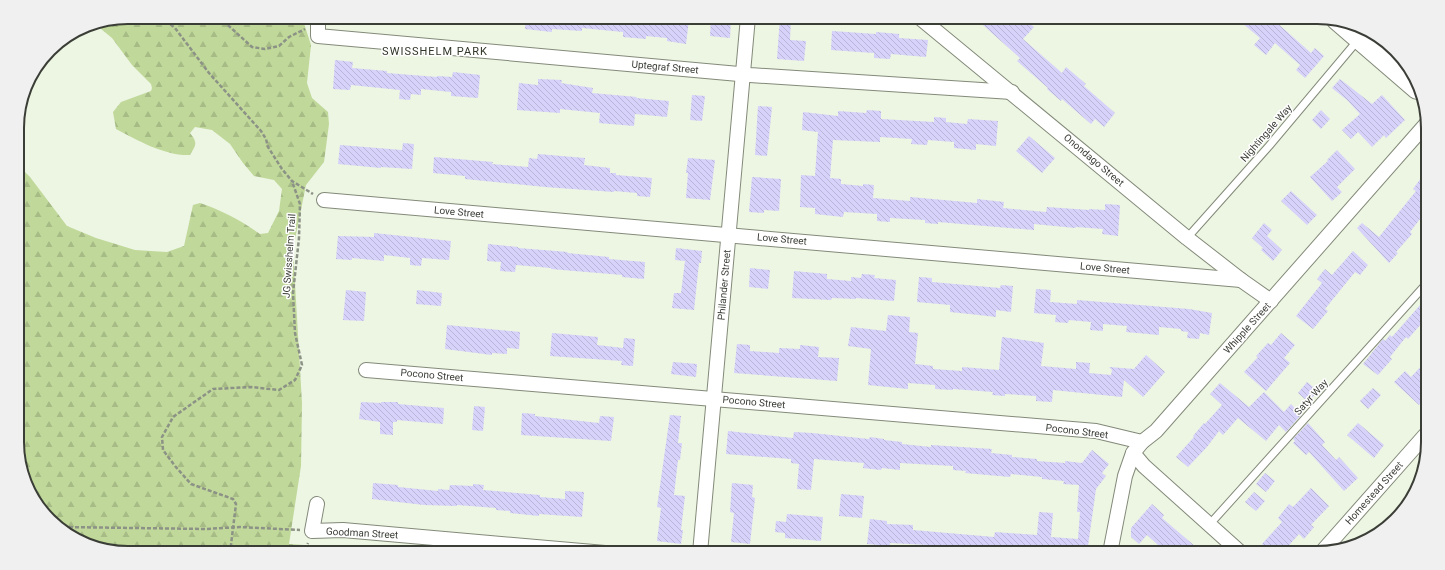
<svg xmlns="http://www.w3.org/2000/svg" width="1445" height="570" viewBox="0 0 1445 570" font-family="Roboto,sans-serif">
	<defs>
		<pattern id="forest-firs" width="22" height="20" patternUnits="userSpaceOnUse"><rect width="22" height="20" fill="#c0d99a"/><path d="M5 1l3.5 6h-7zM16 11l3.5 6h-7z" fill="#a6bb85"/></pattern>
		<pattern id="building-back-hatch" width="6" height="6" patternUnits="userSpaceOnUse"><rect width="6" height="6" fill="#d6d2fa"/><path d="M-1 5l2 2M0 0l6 6M5-1l2 2" fill="none" stroke="#b9b5d7"/></pattern>
	</defs>
	<rect width="100%" height="100%" fill="#edf5e3"/>
	<path fill="url(#forest-firs)" d="M128,17H302L311,45L307,83L312,98L328,112L329,124L324,162L306,185L293,249L302,403L301,466L289,544L319,546L323,553H128L92,547L44,515L19,463L17,164L30,177L67,226L96,238L135,250L167,252L184,246L193,205L200,203C223,211 240,220 260,234L268,233L279,211L282,189L274,180L254,176L243,163L230,144L212,130L195,127L190,133C198,143 196,145 190,155C165,156 139,141 116,129L113,112L121,102L151,91L152,88L151,84L132,65L112,38L95,24Z"/>
	<g fill="url(#building-back-hatch)">
		<path d="M526,17H648L647,21L669,23V18L689,20L686,44L667,41V38L646,36V39L623,37V32L582,28V31L552,29V32L525,29Z"/>
		<path d="M711,17H731L730,38L710,36Z"/>
		<path d="M780,17H791L790,40L806,41L804,61L777,59Z"/>
		<path d="M974,17H1013L1019,23L1023,18L1034,27L1023,39L1062,73L1066,67L1086,84L1084,86L1115,113L1104,127L1095,119L1091,124L1062,99L1061,101L1047,89L1048,88L1017,61L1020,58Z"/>
		<path d="M1235,17H1264L1274,25L1276,22L1311,53L1315,48L1324,56L1305,78L1296,70L1300,65L1275,43L1266,55L1254,45L1260,38Z"/>
		<path d="M832,31L876,34V32L899,34V38L928,40L926,57L891,54L890,59L874,58V53L831,50Z"/>
		<path d="M335,60L353,62L352,68L387,71V73L437,77V76L452,77L453,72L480,75L478,98L451,96V92L421,89V95L411,94L410,100L399,99L400,90L351,85L350,90L333,89Z"/>
		<path d="M538,79L562,80L561,83L593,88L592,93L637,97L636,98L669,101L667,117L635,114L634,126L599,123L600,113L560,109V113L517,110L519,83L538,85Z"/>
		<path d="M1340,79L1372,104L1382,95L1405,120L1386,138L1384,135L1372,147L1358,132L1351,139L1342,130L1360,114L1347,100L1332,88Z"/>
		<path d="M692,95L705,96L702,121L690,120Z"/>
		<path d="M758,106L772,107L767,156L755,155Z"/>
		<path d="M867,110L881,111V119L934,122V117L946,118V122L967,124L968,119L998,121L996,146L976,144V150L954,148V142L928,140L927,145L911,144L912,139L880,137V142L833,140L830,178L841,179V184L863,186V184L874,185L873,198L910,201V197L977,203V199L1004,202L1003,208L1046,212L1047,207L1089,210V209L1105,210V204L1120,205L1118,236L1102,234L1103,229L1076,227L1075,228L1034,224V230L938,222V224L925,223V220L890,218V222L877,221V214L844,212L843,217L815,214V208L800,207L801,175L815,176L818,132L802,130L803,112L838,116V111L866,113Z"/>
		<path d="M1321,110L1330,119L1321,129L1312,120Z"/>
		<path d="M1029,136L1055,158L1042,173L1016,151Z"/>
		<path d="M403,143L414,144L412,169L381,167V168L338,164L340,145L402,150Z"/>
		<path d="M1337,150L1355,169L1337,187L1342,192L1332,201L1310,177L1328,161L1327,160Z"/>
		<path d="M538,154L585,158L584,165L610,168V173H616V175L652,178L650,197L637,196V193L614,191V192L545,187L465,179V176L433,173L434,157L493,162L492,164L528,167L529,158L537,159Z"/>
		<path d="M688,158L715,160L710,200L686,198L688,173H686Z"/>
		<path d="M752,177L781,179L779,211L764,210V213L749,212Z"/>
		<path d="M1421,178L1425,181L1427,178V210L1410,232L1412,234L1396,252L1398,253L1389,263L1357,228L1362,223L1379,237L1416,191L1413,189Z"/>
		<path d="M1291,191L1317,215L1307,225L1281,201Z"/>
		<path d="M1264,223L1272,230L1267,236L1282,250L1273,261L1261,250L1263,248L1252,238Z"/>
		<path d="M374,233L451,241L449,260L422,258L421,266L410,265V258L384,255V261L352,258V260L336,259L338,236L374,237Z"/>
		<path d="M488,244L518,247V248L568,252L567,253L609,257V259L645,262L644,279L622,277V275L551,269V268L516,265L515,272L500,271L501,262L487,261Z"/>
		<path d="M676,248L702,251L701,263H699L694,310L672,308L674,293H681L685,261L675,260Z"/>
		<path d="M1353,251L1368,265L1360,275L1355,272L1325,309L1328,311L1313,329L1296,316L1322,283L1317,279L1325,269L1332,275Z"/>
		<path d="M750,268L770,270L768,289L749,287Z"/>
		<path d="M794,271L827,274V279L851,281V277L861,278L862,274L875,275L874,278L896,280L894,301L856,298V299L832,298L831,300L792,298Z"/>
		<path d="M919,277L932,278V282L1000,288L1001,285L1013,286L1011,312L996,310V317L979,315L950,312V305L917,302Z"/>
		<path d="M1036,289L1051,290L1050,302L1077,304V300L1189,309L1212,313L1209,335L1200,333L1199,339L1187,338L1188,332L1181,331V329L1159,327V335L1126,332L1127,326L1103,324V331L1090,330L1091,322L1069,320L1068,323L1055,322L1056,315L1034,313Z"/>
		<path d="M346,290L366,292L364,321L343,320Z"/>
		<path d="M417,290L442,293L441,306L416,304Z"/>
		<path d="M1421,304L1428,310V316L1408,339L1406,337L1390,357L1392,359L1378,375L1363,364L1383,339L1385,341L1390,335L1392,337Z"/>
		<path d="M888,315L910,317L909,332L918,333L915,364L933,366V369L962,371V367L999,370L1002,337L1044,343L1041,366L1076,369V362L1090,363L1089,373L1111,375L1112,370L1109,367L1134,369L1146,355L1165,372L1143,397L1124,380L1122,397L1053,390L1052,402L1036,401V396L1005,394V396L992,395L993,392L953,389V390L935,389V385L908,383V389L868,385L871,349L848,346L851,327L886,331Z"/>
		<path d="M447,325L520,332L519,349L507,348V354L492,353V355L445,349Z"/>
		<path d="M552,333L598,337L597,345L623,348L624,338L635,339L633,366L621,365L622,361L550,356Z"/>
		<path d="M1281,333L1295,345L1284,358L1290,363L1266,391L1244,372L1258,357L1256,356L1268,343L1271,345Z"/>
		<path d="M737,344L750,345V351L779,353V348L800,349V345L819,347L818,357L839,358L837,381L734,373Z"/>
		<path d="M1428,359V395L1419,405L1394,382L1405,371L1411,377Z"/>
		<path d="M673,362L697,364L696,377L671,374Z"/>
		<path d="M1307,382L1318,391L1308,402L1298,393Z"/>
		<path d="M1220,383L1249,407L1264,392L1284,412L1291,404L1301,415L1286,432L1279,425L1266,441L1238,418L1223,435L1219,431L1207,447L1188,467L1176,457L1194,437L1193,436L1204,423L1205,424L1222,405L1210,394Z"/>
		<path d="M1373,388L1381,395L1368,409L1360,401Z"/>
		<path d="M361,402L381,403V402H398V404L444,408L443,424L397,420V422H393V435L380,434V422L359,419Z"/>
		<path d="M474,406L485,407L483,431L472,430Z"/>
		<path d="M522,413L535,414V416L599,423L600,416L614,417L611,441L521,435Z"/>
		<path d="M670,415L681,416L678,443H682L680,460H678L674,495L685,496L681,530H683L681,544L657,541L661,508L657,507Z"/>
		<path d="M1308,423L1325,442L1322,445L1336,460L1339,457L1358,478L1344,491L1309,452L1306,455L1293,443L1295,441L1293,439Z"/>
		<path d="M1358,423L1384,445L1374,458L1347,435Z"/>
		<path d="M728,431L793,438L794,432L812,433L869,439L870,437L884,439V440L902,442V444L931,447V445L992,449L991,453L1012,455V457L1037,459V461L1065,463V461L1082,463L1092,450L1109,464L1102,473L1106,476L1096,489L1087,553H986L941,550V553H928L929,545L890,543V546L867,544L870,519L887,521V524L913,525V530L994,537L995,532L1037,535L1039,512L1053,513L1051,537L1078,539L1080,512H1077L1079,485L1063,484L1064,481L1042,479V477L1011,474L1010,477L965,473L966,471L953,470V466L900,463V470L882,468L881,470L863,468L864,463L814,459L811,490L797,489L799,464L791,463V459L726,454Z"/>
		<path d="M1265,473L1275,481L1266,492L1256,484Z"/>
		<path d="M373,483L398,485V487L438,491V489L449,490L450,485L473,486V484L484,485L483,490L540,495V497L565,499V491L584,492L582,517L539,514V516L510,513V511L496,510V508L457,505V506L424,505L372,499Z"/>
		<path d="M732,483L753,485L752,497L755,498L750,544L731,542L734,513L730,512Z"/>
		<path d="M1311,488L1329,506L1311,525L1314,527L1304,539L1299,534L1282,553H1272L1262,544L1282,522L1278,518L1289,504L1293,507Z"/>
		<path d="M1254,492L1265,501L1256,511L1245,502Z"/>
		<path d="M841,494L864,496L862,518L839,516Z"/>
		<path d="M1152,504L1164,515L1162,518L1203,553H1167L1147,535L1139,544L1131,537V528Z"/>
		<path d="M787,514L823,517L821,541L785,538V533L775,532L776,521L786,522Z"/>
	</g>
	<g fill="none" stroke-linecap="round" stroke-linejoin="round">
		<defs>
			<g id="lane">
				<path d="M1187,238L1269,146L1358,40"/>
				<path d="M1209,525L1428,282"/>
			</g>
			<g id="street">
				<path d="M318,17V36L750,75L1012,92"/>
				<path d="M919,17L1187,238L1241,280L1271,301"/>
				<path d="M324,200L1241,280"/>
				<path d="M366,370L1096,431L1142,442"/>
				<path d="M1133,453L1144,466L1241,553"/>
				<path d="M317,504L312,531L343,530L605,553"/>
				<path d="M700,553L748,17"/>
				<path d="M1110,553L1125,476L1133,453L1142,442L1156,431L1427,123"/>
				<path d="M1321,553L1428,432"/>
			</g>
			<path id="secondary" d="M1337,20L1417,89"/>
		</defs>
		<use href="#lane" stroke="#838a79" stroke-width="9"/>
		<use href="#street" stroke="#838a79" stroke-width="16"/>
		<use href="#secondary" stroke="#838a79" stroke-width="22"/>
		<g stroke="#8c9286" stroke-width="2.5" stroke-dasharray="4 2" stroke-linecap="butt">
			<path d="M161,17L175,28L209,73L261,131L266,139L268,147L282,169L292,181L313,194"/>
			<path d="M219,17L252,47L265,49L279,46L289,37L305,29"/>
			<path d="M63,527L205,529L240,527L300,530"/>
			<path d="M230,553L236,504L233,499L191,484L175,466L163,450L162,437L173,417L213,389L251,387L279,390L295,380L302,365L295,333L293,293L299,238L300,204L292,181"/>
			<path d="M282,553L291,549H306L308,543"/>
		</g>
		<use href="#lane" stroke="#fff" stroke-width="7"/>
		<use href="#street" stroke="#fff" stroke-width="14"/>
		<use href="#secondary" stroke="#fff" stroke-width="20"/>
	</g>
	<g text-anchor="middle" dominant-baseline="central" stroke-width="3" stroke-linejoin="round" paint-order="stroke">
		<g font-size="10" fill="#3b3e37" stroke="#fff">
			<text transform="translate(665 67) rotate(5)">Uptegraf Street</text>
			<text transform="translate(1266 133) rotate(-49)">Nightingale Way</text>
			<text transform="translate(1094 160) rotate(40)">Onondago Street</text>
			<text transform="translate(459 212) rotate(5)">Love Street</text>
			<text transform="translate(782 239) rotate(5)">Love Street</text>
			<text transform="translate(289 256) rotate(-86)">JG Swisshelm Trail</text>
			<text transform="translate(1105 268) rotate(5)">Love Street</text>
			<text transform="translate(724 285) rotate(-85)">Philander Street</text>
			<text transform="translate(1247 328) rotate(-48)">Whipple Street</text>
			<text transform="translate(432 375) rotate(5)">Pocono Street</text>
			<text transform="translate(1311 397) rotate(-48)">Satyr Way</text>
			<text transform="translate(754 402) rotate(5)">Pocono Street</text>
			<text transform="translate(1077 431) rotate(7)">Pocono Street</text>
			<text transform="translate(1374 493) rotate(-48)">Homestead Street</text>
			<text transform="translate(362 533) rotate(3)">Goodman Street</text>
		</g>
		<g font-size="11" letter-spacing="1" fill="#2f3527" stroke="#fff">
			<text x="435" y="51">SWISSHELM PARK</text>
		</g>
	</g>
	<path d="M0 0H1445V570H0ZM128 24H1317A104 104 0 0 1 1421 128V442A104 104 0 0 1 1317 546H128A104 104 0 0 1 24 442V128A104 104 0 0 1 128 24Z" fill="#eff0ef" fill-rule="evenodd"/>
	<path fill="none" stroke="#3b3e37" stroke-width="2" d="M128 24H1317A104 104 0 0 1 1421 128V442A104 104 0 0 1 1317 546H128A104 104 0 0 1 24 442V128A104 104 0 0 1 128 24Z"/>
</svg>
